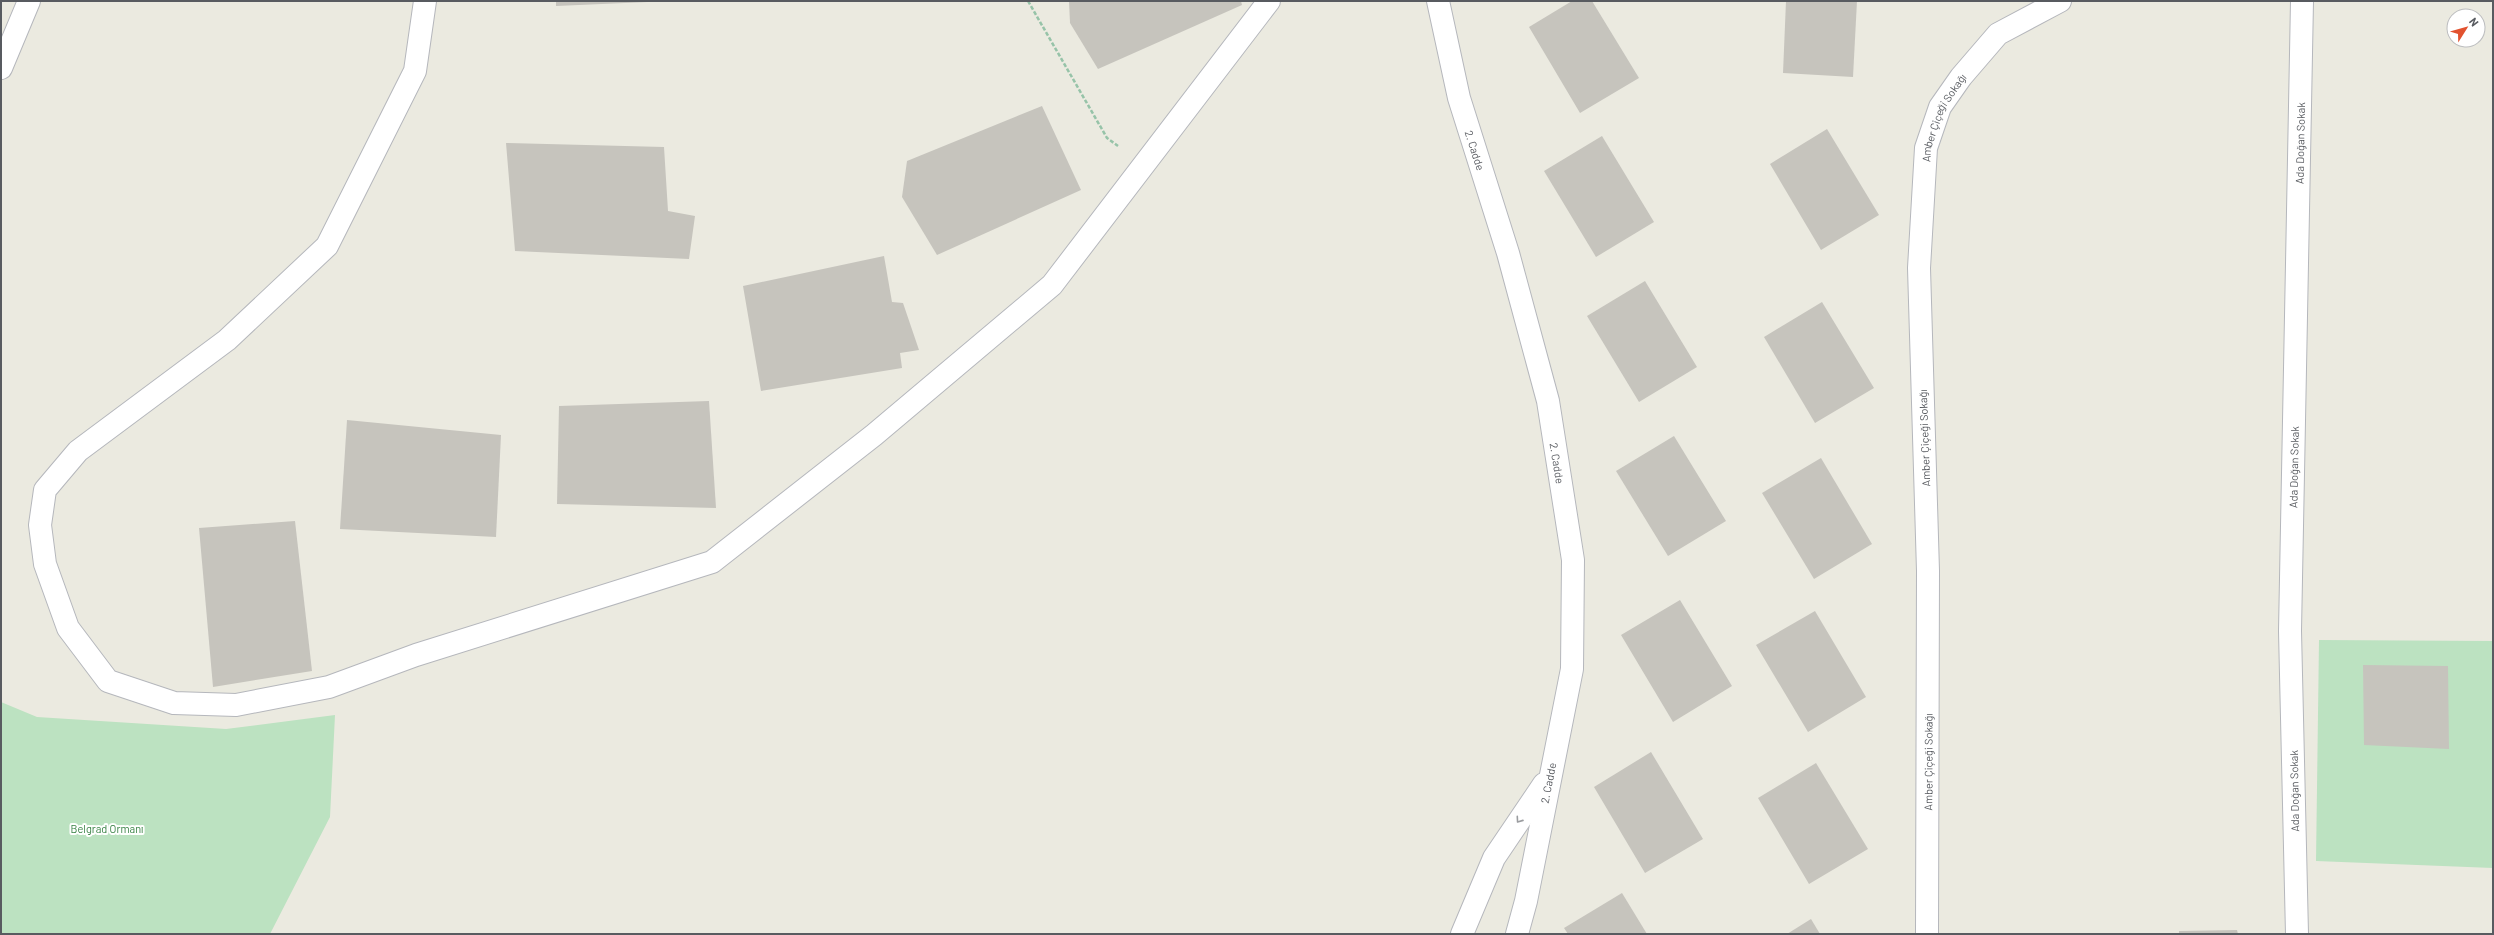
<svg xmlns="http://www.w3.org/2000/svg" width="2494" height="935" viewBox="0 0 2494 935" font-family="Barlow,sans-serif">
	<rect width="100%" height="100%" fill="#ebeae0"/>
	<g fill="#bce2c1">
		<path d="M2319,640L2493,641V868L2316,861Z"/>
		<path d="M1,702L37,717L226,729L335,715L330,817L270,934H1Z"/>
	</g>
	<g fill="#c6c4bd">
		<path d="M556,1H648V2L556,6Z"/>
		<path d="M1069,1H1241L1242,5L1098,69L1070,23Z"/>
		<path d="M1572,1H1592L1639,78L1580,113L1529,27Z"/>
		<path d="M1786,1H1857L1853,77L1783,73Z"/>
		<path d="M1042,106L1081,190L937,255L902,197L907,161Z"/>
		<path d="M1827,129L1879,215L1821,250L1770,164Z"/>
		<path d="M1602,136L1654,222L1596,257L1544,171Z"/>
		<path d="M506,143L664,147L668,211L695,216L689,259L515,251Z"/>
		<path d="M884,256L892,302L903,303L919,350L900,353L902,368L761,391L743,286Z"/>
		<path d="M1645,281L1697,367L1639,402L1587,316Z"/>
		<path d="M1822,302L1874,388L1815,423L1764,337Z"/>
		<path d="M709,401L716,508L557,504L559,406Z"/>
		<path d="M347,420L501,435L496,537L340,529Z"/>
		<path d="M1674,436L1726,521L1668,556L1616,471Z"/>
		<path d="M1821,458L1872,544L1814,579L1762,493Z"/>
		<path d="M295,521L312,671L213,687L199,528Z"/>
		<path d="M1680,600L1732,686L1673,722L1621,635Z"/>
		<path d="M1815,611L1866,697L1808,732L1756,645Z"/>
		<path d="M2363,665L2448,666L2449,749L2364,745Z"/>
		<path d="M1651,752L1703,839L1645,873L1594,787Z"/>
		<path d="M1816,763L1868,849L1809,884L1758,798Z"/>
		<path d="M1622,893L1647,934H1568L1564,928Z"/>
		<path d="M1811,919L1820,934H1787Z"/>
		<path d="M2237,930L2238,934H2179V931Z"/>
	</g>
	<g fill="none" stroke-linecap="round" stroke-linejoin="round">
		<defs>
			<g id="minor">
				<path d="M425,1L415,71L327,246L227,340L78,451L45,490L40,525L45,564L68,628L108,681L174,703L236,705L329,687L416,655L712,562L874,435L1052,285L1269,1"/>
				<path id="s1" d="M1438,1L1459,98L1508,253L1548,401L1573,560L1572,669L1526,901L1517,934"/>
				<path d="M1,68L29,1"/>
				<path d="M1462,934L1494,858L1544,784"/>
				<path id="s2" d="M1927,934L1928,571L1919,268L1926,148L1940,107L1961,77L1998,34L2060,1"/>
				<path id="s3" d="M2297,934L2290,631L2302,1"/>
			</g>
		</defs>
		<use href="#minor" stroke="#b5b7bc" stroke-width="24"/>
		<path stroke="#96c3a8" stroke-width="2.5" stroke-dasharray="4 2" stroke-linecap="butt" d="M1028,1L1107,138L1118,146"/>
		<use href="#minor" stroke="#fff" stroke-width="22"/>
	</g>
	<defs><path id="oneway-chevron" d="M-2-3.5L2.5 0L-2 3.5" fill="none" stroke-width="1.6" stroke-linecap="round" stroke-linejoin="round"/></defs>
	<use stroke="#9b9da0" href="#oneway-chevron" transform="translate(1519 820) rotate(125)"/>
	<g text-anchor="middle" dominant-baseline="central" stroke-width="4" stroke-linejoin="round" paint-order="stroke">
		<g font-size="11" fill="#585b60" stroke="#fff">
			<text stroke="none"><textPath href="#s2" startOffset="821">Amber Çiçeği Sokağı</textPath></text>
			<text stroke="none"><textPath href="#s3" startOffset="791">Ada Doğan Sokak</textPath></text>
			<text stroke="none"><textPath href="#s1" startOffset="154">2. Cadde</textPath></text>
			<text transform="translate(1924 438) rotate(-92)">Amber Çiçeği Sokağı</text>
			<text stroke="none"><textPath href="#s1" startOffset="478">2. Cadde</textPath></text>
			<text stroke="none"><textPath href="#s3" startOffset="467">Ada Doğan Sokak</textPath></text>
			<text stroke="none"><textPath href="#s2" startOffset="172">Amber Çiçeği Sokağı</textPath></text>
			<text transform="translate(1548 783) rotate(-79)">2. Cadde</text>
			<text transform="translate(2294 791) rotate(-91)">Ada Doğan Sokak</text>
		</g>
		<g font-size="11" fill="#378143" stroke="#fff">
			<text x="107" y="828">Belgrad Ormanı</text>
		</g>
	</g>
	<rect width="2494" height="935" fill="none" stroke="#585b60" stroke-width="4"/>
	<g transform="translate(2466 28) rotate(53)"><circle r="19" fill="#ffffff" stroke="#bcbdbf"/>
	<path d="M0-3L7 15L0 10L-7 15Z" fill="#e2522f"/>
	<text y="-6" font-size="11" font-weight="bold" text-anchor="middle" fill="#585b60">N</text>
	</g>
</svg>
